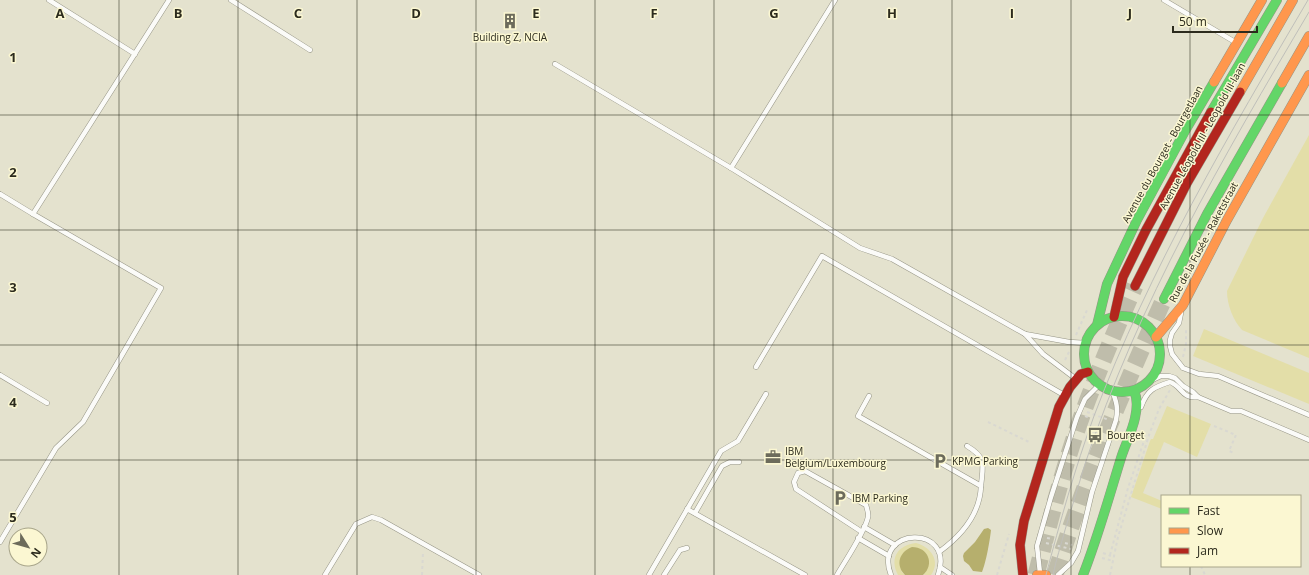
<svg xmlns="http://www.w3.org/2000/svg" width="1309" height="575" viewBox="0 0 1309 575" font-family="'Open Sans',sans-serif">
	<rect width="100%" height="100%" fill="#e4e2ce"/>
	<g fill="#e3dea8">
		<path d="M1309,135V358L1242,330C1233,320 1227,305 1227,291L1263,218Z"/>
		<path d="M1204,329L1309,373V404L1193,356Z"/>
		<path d="M1167,406L1211,424L1197,457L1164,442L1143,493L1162,501V509L1131,497L1150,441L1151,439H1153Z"/>
		<path d="M916,543C931,547 941,561 931,575H923L925,574L901,571L905,575H898C889,558 898,545 916,543Z"/>
	</g>
	<g fill="#b6af6d">
		<path d="M988,528L991,530C990,540 986,563 982,572L973,571L969,565L964,561L963,556L964,553L975,542L984,529Z"/>
		<path d="M912,547C928,547 935,564 923,575H905C895,565 899,552 912,547Z"/>
	</g>
	<g fill="none" stroke-linecap="round" stroke-linejoin="round">
		<g stroke="#bfbdab" stroke-width="17" stroke-dasharray="17 8" stroke-linecap="butt">
			<path d="M1036,575C1052,512 1068,449 1092,389C1105,354 1120,320 1135,286"/>
			<path d="M1055,575C1085,479 1123,390 1164,299"/>
		</g>
		<defs>
			<g id="lane">
				<path d="M49,0L135,54"/>
				<path d="M231,0L310,50"/>
				<path d="M1164,0L1235,42"/>
				<path d="M555,64L731,168L860,248L892,259L1025,334L1069,342L1085,343"/>
				<path d="M731,168L835,0"/>
				<path d="M0,194L33,214L169,0"/>
				<path d="M1181,313L1179,323L1172,333L1170,340V346L1172,354L1183,368L1199,374L1218,376L1309,415"/>
				<path d="M1025,334L1043,354L1076,379"/>
				<path d="M756,367L822,256L1064,395"/>
				<path d="M0,375L47,403"/>
				<path d="M1148,382L1161,376H1169L1175,378L1183,386L1193,392L1198,397L1231,411H1241L1309,440"/>
				<path d="M869,396L858,416L981,486C980,514 961,536 939,552"/>
				<path d="M1141,407C1147,390 1154,387 1170,382C1183,387 1181,399 1198,397"/>
				<path d="M967,446C987,458 983,464 981,486"/>
				<path d="M687,509L805,575"/>
				<path d="M695,513L722,466L730,462H739"/>
				<path d="M864,527L895,545"/>
				<path d="M858,538L889,556"/>
				<path d="M0,542L56,448L83,422L161,288L33,214"/>
				<path d="M940,567L952,575"/>
				<path d="M1040,573L1037,546L1051,497L1077,417L1085,399L1099,385"/>
				<path d="M325,575L356,524L372,517L381,520L479,575"/>
				<path d="M649,575L721,451L738,441L766,394"/>
				<path d="M664,575L680,550L687,548"/>
				<path d="M837,575C845,561 865,532 868,517C869,514 867,509 866,505L805,471L798,473L794,482L796,489L862,532"/>
				<path d="M891,575C872,527 956,523 938,575"/>
				<path d="M1058,575L1071,563L1078,551L1092,492L1116,420C1118,409 1117,402 1112,391"/>
			</g>
			<g id="fast">
				<path d="M1211,112L1277,0"/>
				<path d="M1164,299L1207,214L1282,83"/>
				<circle cx="1122" cy="354" r="38"/>
				<path d="M1097,325L1107,284L1137,220L1185,131L1214,82"/>
				<path d="M1083,575C1098,537 1109,497 1121,458C1125,445 1132,432 1135,418C1137,409 1138,399 1134,391"/>
			</g>
			<g id="slow">
				<path d="M1214,82L1262,0"/>
				<path d="M1282,83L1309,36"/>
				<path d="M1240,92L1293,0"/>
				<path d="M1156,337L1183,305L1227,220L1309,75"/>
				<path d="M1037,575H1046"/>
			</g>
			<g id="jam">
				<path d="M1135,286L1187,183L1240,92"/>
				<path d="M1114,317L1123,277L1146,230L1211,112"/>
				<path d="M1023,575L1020,545L1024,521L1059,407L1070,387L1081,374L1088,372"/>
			</g>
		</defs>
		<use href="#lane" stroke="#969586" stroke-width="5.5"/>
		<use href="#fast" stroke="#969586" stroke-width="10"/>
		<use href="#slow" stroke="#969586" stroke-width="10"/>
		<use href="#jam" stroke="#969586" stroke-width="10"/>
		<g stroke="#d9d8d1" stroke-width="2" stroke-dasharray="3 3" stroke-linecap="butt">
			<path d="M1076,335L1087,310"/>
			<path d="M1183,357L1186,344V328"/>
			<path d="M1065,360L1070,350"/>
			<path d="M1087,412L1109,420"/>
			<path d="M1085,416L1090,418"/>
			<path d="M988,422L1031,443"/>
			<path d="M1214,426L1236,435L1229,451L1234,453"/>
			<path d="M1047,538L1052,539"/>
			<path d="M1046,543L1071,549"/>
			<path d="M1065,543L1072,545"/>
			<path d="M1103,553L1111,556"/>
			<path d="M1110,555L1128,488L1145,438"/>
			<path d="M1102,558L1113,561"/>
			<path d="M1201,566L1205,575"/>
			<path d="M422,575L423,552"/>
			<path d="M997,575L1009,534"/>
			<path d="M1110,575L1118,537L1149,435L1159,409L1170,390"/>
		</g>
		<use href="#lane" stroke="#fbfbf8" stroke-width="4.5"/>
		<use href="#fast" stroke="#63d668" stroke-width="9"/>
		<use href="#slow" stroke="#ff974d" stroke-width="9"/>
		<use href="#jam" stroke="#b3261e" stroke-width="9"/>
		<g stroke="#bfbfba" stroke-width="1">
			<path d="M1046,575C1060,522 1075,468 1094,416C1150,268 1228,136 1308,0"/>
			<path d="M1053,575C1056,560 1061,545 1065,530C1072,508 1078,486 1085,464C1138,303 1223,157 1309,12"/>
		</g>
	</g>
	<path fill="none" stroke="#2c2b1d" stroke-width="1" stroke-opacity="0.55" d="M119,0V575M238,0V575M357,0V575M476,0V575M595,0V575M714,0V575M833,0V575M952,0V575M1071,0V575M1190,0V496M0,115H1309M0,230H1309M0,345H1309M0,460H1309M1190,566V575"/>
	<defs>
		<symbol id="building-bare" viewBox="-9 -9 18 18"><path d="M-4-6H4V6H1V3H-1V6H-4ZM-2.5-4.3h1.7v1.8h-1.7ZM.8-4.3h1.7v1.8H.8ZM-2.5-1h1.7V.8h-1.7ZM.8-1h1.7V.8H.8Z" fill="#6c6b5b" stroke="#fbf7d2" stroke-width="2.5" paint-order="stroke"/></symbol>
		<symbol id="bus-bare" viewBox="-9 -9 18 18"><path d="M-5-6H5V4H4V6H2V4H-2V6H-4V4H-5ZM-3.5-4V0h7V-4ZM-3.5 1.2v1.5H-2V1.2ZM2 1.2v1.5H3.5V1.2Z" fill="#6c6b5b" stroke="#fbf7d2" stroke-width="2.5" paint-order="stroke"/></symbol>
		<symbol id="office-bare" viewBox="-9 -9 18 18"><path d="M-6-3h4V-5.5h4V-3h4V5H-6ZM-1-4.5V-3h2v-1.5ZM-6 0V1H6V0Z" fill="#6c6b5b" stroke="#fbf7d2" stroke-width="2.5" paint-order="stroke"/></symbol>
		<symbol id="parking-bare" viewBox="-9 -9 18 18"><path d="M-3.5-5.5H1a3.5 3.5 0 0 1 0 7H-1V5.5H-3.5ZM-1-3.4V-.6H.8a1.4 1.4 0 0 0 0-2.8Z" fill="#6c6b5b" stroke="#fbf7d2" stroke-width="2.5" paint-order="stroke"/></symbol>
	</defs>
	<g fill-rule="evenodd">
		<use href="#building-bare" x="499" y="10" width="22" height="22"/>
		<use href="#bus-bare" x="1084" y="424" width="22" height="22"/>
		<use href="#office-bare" x="762" y="446" width="22" height="22"/>
		<use href="#parking-bare" x="929" y="450" width="22" height="22"/>
		<use href="#parking-bare" x="829" y="487" width="22" height="22"/>
	</g>
	<g text-anchor="middle" dominant-baseline="central" stroke-width="3" stroke-linejoin="round" paint-order="stroke">
		<g font-size="10" fill="#2c2b1d" stroke="#fbf7d2" text-anchor="start">
			<text x="510" y="37" text-anchor="middle">Building Z, NCIA</text>
			<text x="1107" y="435">Bourget</text>
			<text x="785" y="451">IBM<tspan x="785" dy="12">Belgium/Luxembourg</tspan></text>
			<text x="952" y="461">KPMG Parking</text>
			<text x="852" y="498">IBM Parking</text>
		</g>
		<g font-size="10" fill="#2c2b1d" stroke="#fbf7d2">
			<text transform="translate(1202 136) rotate(-61)">Avenue Léopold III - Leopold III-laan</text>
			<text transform="translate(1162 154) rotate(-61)">Avenue du Bourget - Bourgetlaan</text>
			<text transform="translate(1203 242) rotate(-62)">Rue de la Fusée - Raketstraat</text>
		</g>
	</g>
	<g font-size="13" text-anchor="middle" font-weight="bold" fill="#2c2b1d" stroke="#fbf7d2" stroke-width="3" stroke-linejoin="round" paint-order="stroke">
		<text x="60" y="18">A</text>
		<text x="178" y="18">B</text>
		<text x="298" y="18">C</text>
		<text x="416" y="18">D</text>
		<text x="536" y="18">E</text>
		<text x="654" y="18">F</text>
		<text x="774" y="18">G</text>
		<text x="892" y="18">H</text>
		<text x="1012" y="18">I</text>
		<text x="1130" y="18">J</text>
		<text x="13" y="62">1</text>
		<text x="13" y="177">2</text>
		<text x="13" y="292">3</text>
		<text x="13" y="407">4</text>
		<text x="13" y="522">5</text>
	</g>
	<rect x="1161" y="495" width="140" height="72" fill="#fbf7d2" stroke="#a8a58a"/>
	<rect x="1169" y="508" width="20" height="6" fill="#63d668" stroke="#a8a58a"/>
	<text x="1197" y="515" font-size="12" fill="#2c2b1d">Fast</text>
	<rect x="1169" y="528" width="20" height="6" fill="#ff974d" stroke="#a8a58a"/>
	<text x="1197" y="535" font-size="12" fill="#2c2b1d">Slow</text>
	<rect x="1169" y="548" width="20" height="6" fill="#b3261e" stroke="#a8a58a"/>
	<text x="1197" y="555" font-size="12" fill="#2c2b1d">Jam</text>
	<g transform="translate(28 547) rotate(127)"><circle r="19" fill="#fbf7d2" stroke="#a8a58a"/>
	<path d="M0-3L7 15L0 10L-7 15Z" fill="#6c6b5b"/>
	<text y="-6" font-size="11" font-weight="bold" text-anchor="middle" fill="#2c2b1d">N</text>
	</g>
	<path d="M1173 26v6h84v-6" fill="none" stroke="#2c2b1d" stroke-width="2"/>
	<text x="1179" y="26" font-size="12" fill="#2c2b1d" stroke="#fbf7d2" stroke-width="3" paint-order="stroke">50 m</text>
</svg>
